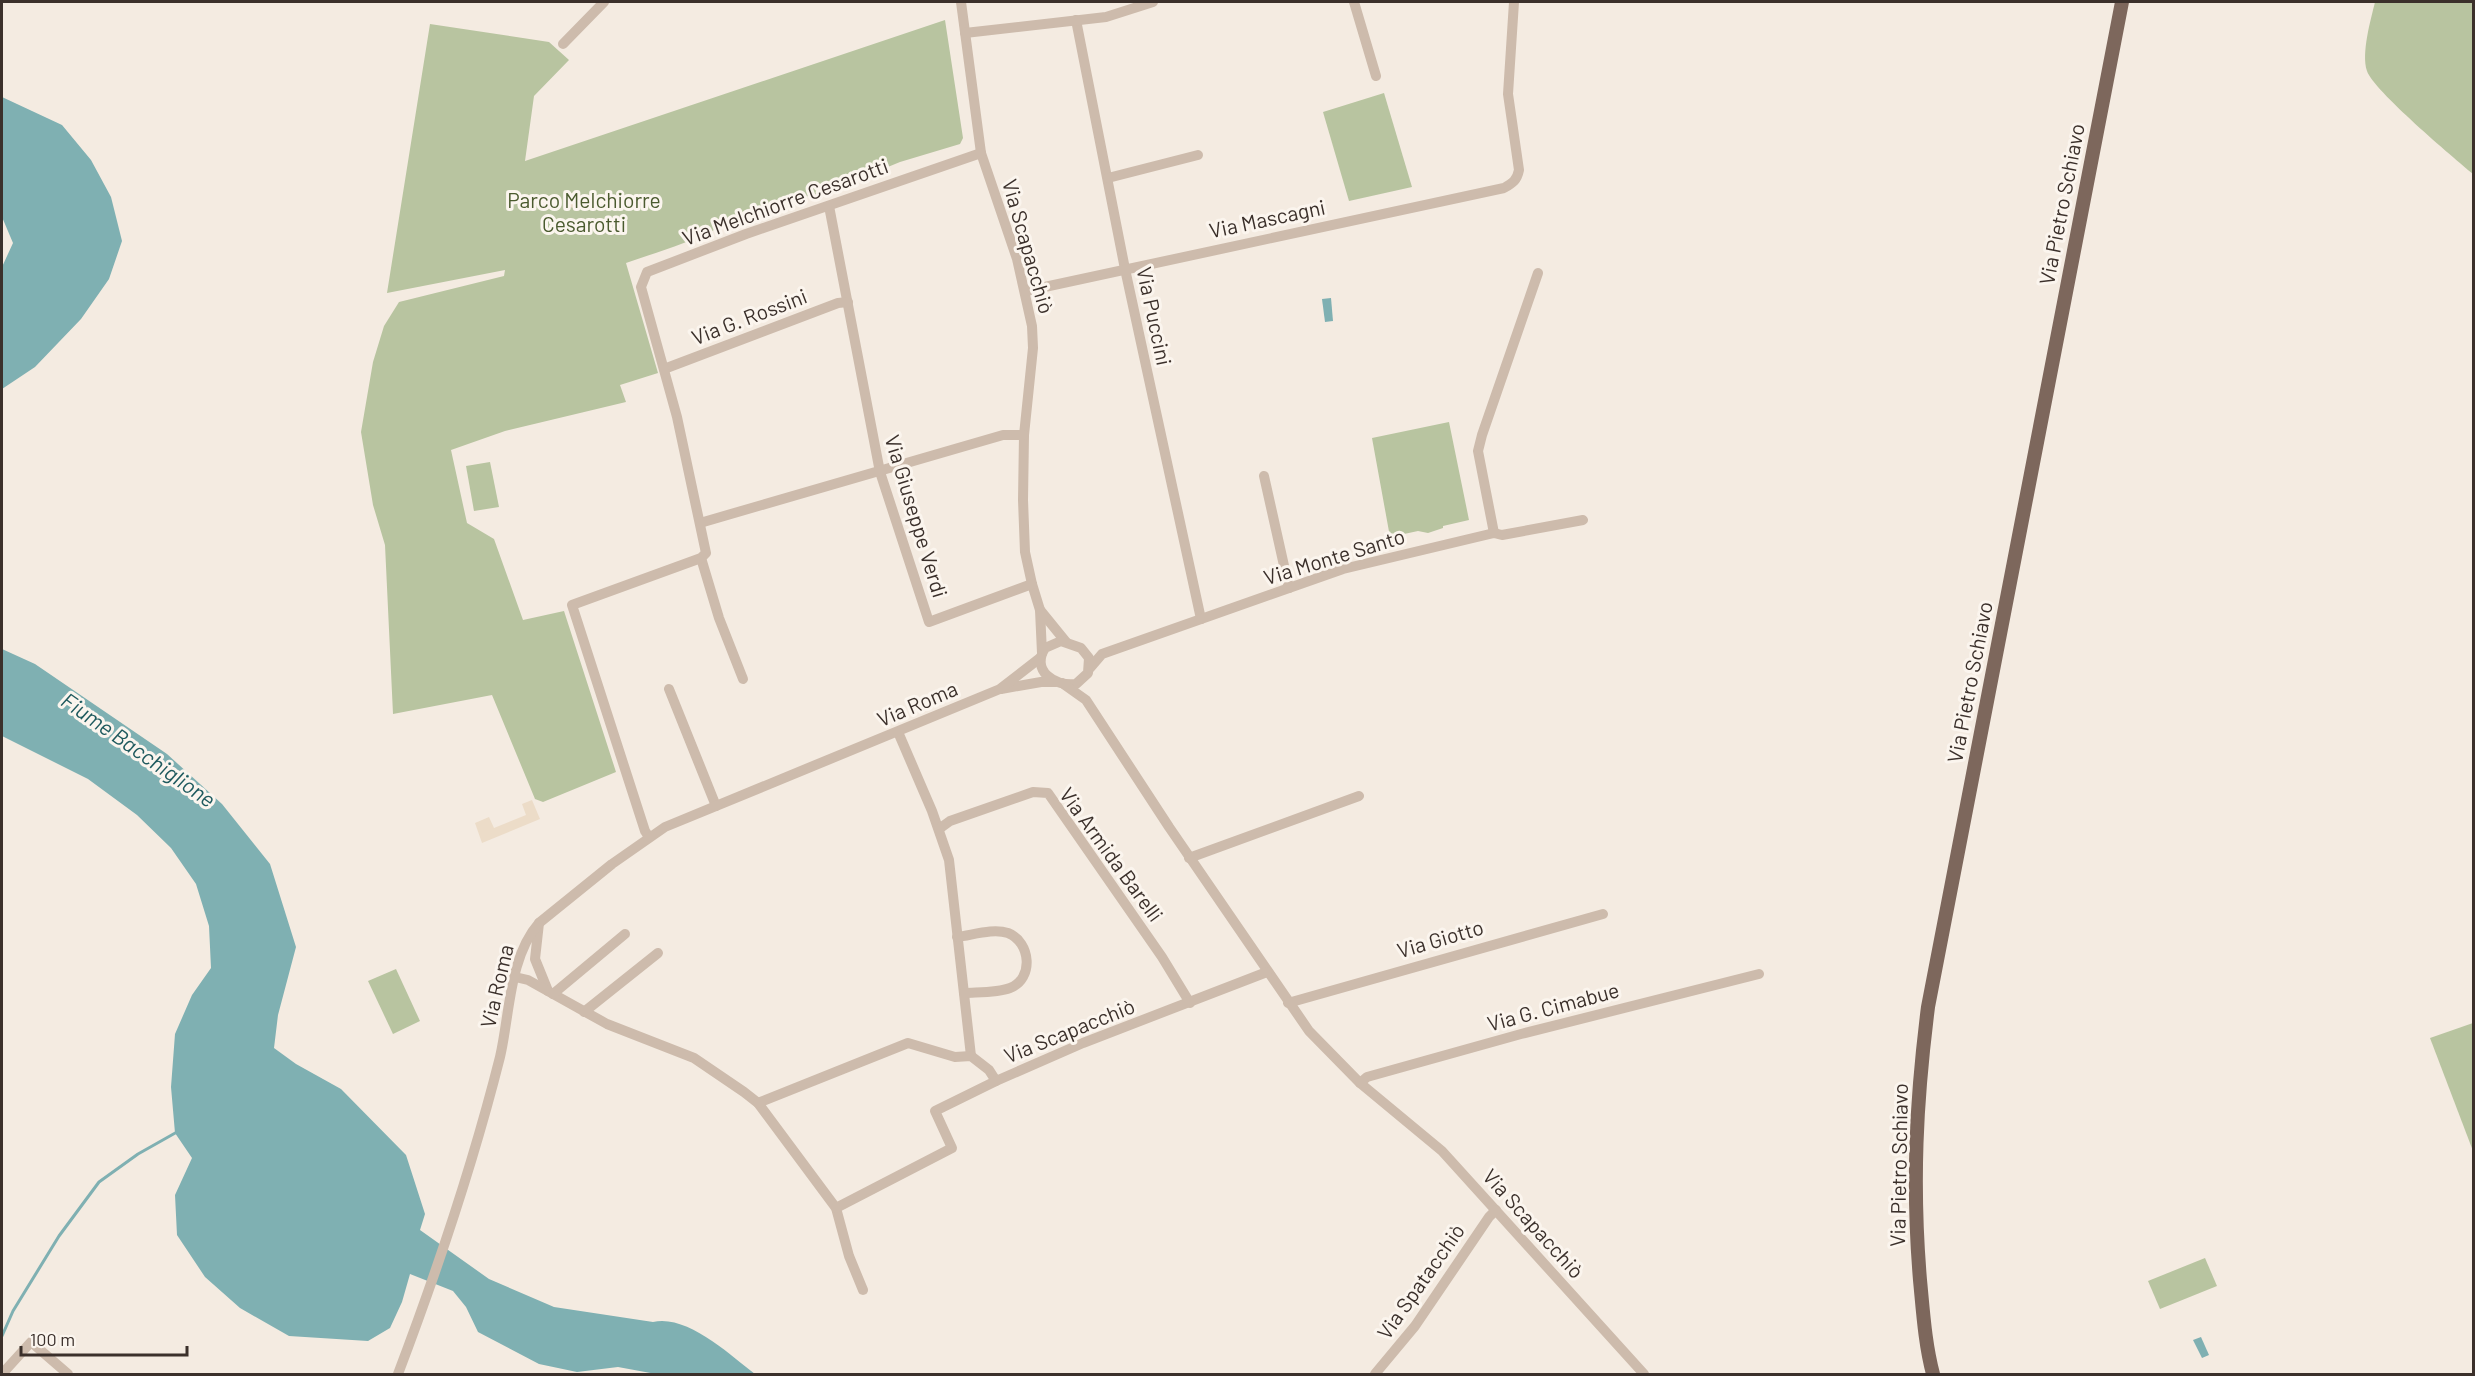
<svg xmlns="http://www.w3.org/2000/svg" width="2475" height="1376" viewBox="0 0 2475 1376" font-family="Barlow,sans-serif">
	<rect width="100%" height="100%" fill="#f4ebe1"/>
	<g fill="#b8c4a0">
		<path d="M2375,2H2473V174C2454,158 2373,90 2367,71C2361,53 2371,19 2375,2Z"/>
		<path d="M945,20L963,138L960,144L900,162L827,192L748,209C738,214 730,222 720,227C690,243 657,252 626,263L658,373L620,385L626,402L505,431L451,450L467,523L494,539L523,620L564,611L616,772L543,802L535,799L492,695L393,714L385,545L373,505L361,432L373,362L384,326L399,302L504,276L505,270L387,293L430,24L549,42L569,60L534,96L525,161Z"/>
		<path d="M1384,93L1412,187L1349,201L1323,112Z"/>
		<path d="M1449,422L1469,520L1443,526V528L1428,533L1418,531L1390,537L1372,438Z"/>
		<path d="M490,462L499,507L474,511L466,466Z"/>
		<path d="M396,969L420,1021L393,1034L368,981Z"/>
		<path d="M2473,1023H2474L2473,1151L2430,1038Z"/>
		<path d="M2205,1258L2217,1286L2160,1309L2148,1281Z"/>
	</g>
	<g fill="#ecdcc8">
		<path d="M574,192L580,193L579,209L569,207L566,202L567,196Z"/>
		<path d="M532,800L540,819L482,843L475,823L489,817L494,828L526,815L522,804Z"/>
	</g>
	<g fill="#7fb0b2">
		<path d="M2,97L62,125L91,160L111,197L122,241L109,279L81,319L35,367L2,389V267L13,243L2,217Z"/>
		<path d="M1331,298L1333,321L1325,322L1322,299Z"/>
		<path d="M2,649L35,664L167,754L222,804L270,864L296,947L278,1015L274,1048L296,1064L341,1089L406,1155L425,1214L420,1230L489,1279L554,1307L653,1322C687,1314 730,1355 755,1374H656L618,1367L577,1372L539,1364L478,1332L466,1307L453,1291L410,1274L402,1302L390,1328L368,1341L289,1336L240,1308L205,1277L177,1235L175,1195L192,1158L175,1133L171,1087L175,1034L192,995L211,968L209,926L196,884L171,848L137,815L88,779L2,736Z"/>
		<path d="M2201,1337L2209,1355L2202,1358L2193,1340Z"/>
	</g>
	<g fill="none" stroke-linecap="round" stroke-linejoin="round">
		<path stroke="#7fb0b2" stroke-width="3" d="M2,1336L13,1311L59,1236L99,1182L138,1154L177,1132"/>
		<g stroke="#cdbbac" stroke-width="10">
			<path d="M961,2L981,153L1017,259L1032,326L1033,348L1024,435L1023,500L1025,552L1032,584L1040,610L1042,653"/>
			<path d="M1354,2L1376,76"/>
			<path d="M1076,20L1125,269L1201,619"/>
			<path d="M965,33L1106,17L1153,2"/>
			<path d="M563,44L604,2"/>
			<path d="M1108,178L1198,155"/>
			<path d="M829,206L880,472L929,622L1032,584"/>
			<path d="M1026,291L1504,188C1513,183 1517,180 1519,170L1508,94L1514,2"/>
			<path d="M664,369L838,303L848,302"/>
			<path d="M1264,476L1289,588"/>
			<path d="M700,523L1003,435H1024"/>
			<path d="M1494,533L1478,451L1482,435L1538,273"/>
			<path d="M701,558L719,618L743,679"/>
			<path d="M1040,610L1066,642"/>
			<path d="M1061,641L1081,648L1089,658L1088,673L1076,684C1054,687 1031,670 1045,648Z"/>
			<path d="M1090,668L1102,654L1343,569L1494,533L1502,535L1583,520"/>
			<path d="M1062,683L1086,700L1169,827L1309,1031L1360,1083L1442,1151L1644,1374"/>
			<path d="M669,689L716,806"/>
			<path d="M1001,689L1041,682H1056"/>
			<path d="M898,732L932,811L949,860L971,1056"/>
			<path d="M939,829L950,821L1033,792L1048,793L1162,957L1190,1003"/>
			<path d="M649,837L645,831L572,605L701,558L706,553L677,417L641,287L647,272L746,234L981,153"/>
			<path d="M1189,858L1359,796"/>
			<path d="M539,923L535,959L548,991"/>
			<path d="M957,937C973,935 993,928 1008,933C1031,942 1034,979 1010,988C997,993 978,992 964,993"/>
			<path d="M515,977L528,980L607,1024L694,1058L744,1092L758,1103L836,1208L849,1256L863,1290"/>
			<path d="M553,994L625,934"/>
			<path d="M1288,1003L1603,914"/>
			<path d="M584,1012L658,953"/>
			<path d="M1360,1083L1367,1077L1521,1034L1759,974"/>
			<path d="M758,1103L908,1043L955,1057L971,1056L989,1070L996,1081L1083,1043L1267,972"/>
			<path d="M836,1208L952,1148L935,1111L996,1081"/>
			<path d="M2,1374L31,1342L68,1374"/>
			<path d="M398,1374C437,1271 473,1164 500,1057C510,1014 509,957 539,923L612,864L665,827L1000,689L1040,658"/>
			<path d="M1375,1374L1415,1326L1489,1217L1496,1210"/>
		</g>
		<path stroke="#7d675c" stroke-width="14" d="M1933,1374C1925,1344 1923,1311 1920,1280C1912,1184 1916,1102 1928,1007L2122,2"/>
	</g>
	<g text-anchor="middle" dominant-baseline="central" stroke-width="6" stroke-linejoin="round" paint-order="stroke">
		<g font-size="21" fill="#4a5a2e" stroke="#fbf5ee">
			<text x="584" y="199">Parco Melchiorre<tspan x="584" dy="24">Cesarotti</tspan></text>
		</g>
		<g font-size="21" fill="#3b302b" stroke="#fbf5ee">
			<text transform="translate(785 201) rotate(-20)">Via Melchiorre Cesarotti</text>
			<text transform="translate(2061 204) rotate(-79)">Via Pietro Schiavo</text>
			<text transform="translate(1267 218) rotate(-12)">Via Mascagni</text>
			<text transform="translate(1029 246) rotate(74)">Via Scapacchiò</text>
			<text transform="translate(749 316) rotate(-21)">Via G. Rossini</text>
			<text transform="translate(1155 316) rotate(78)">Via Puccini</text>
			<text transform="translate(917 516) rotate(73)">Via Giuseppe Verdi</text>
			<text transform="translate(1334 556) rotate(-17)">Via Monte Santo</text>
			<text transform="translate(1969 682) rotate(-79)">Via Pietro Schiavo</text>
			<text transform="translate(917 703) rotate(-23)">Via Roma</text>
			<text transform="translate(1112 854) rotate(54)">Via Armida Barelli</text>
			<text transform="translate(1440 938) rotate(-16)">Via Giotto</text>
			<text transform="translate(496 986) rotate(-77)">Via Roma</text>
			<text transform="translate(1553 1006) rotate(-15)">Via G. Cimabue</text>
			<text transform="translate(1069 1030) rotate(-22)">Via Scapacchiò</text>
			<text transform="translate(1898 1165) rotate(-89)">Via Pietro Schiavo</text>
			<text transform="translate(1534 1223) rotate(48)">Via Scapacchiò</text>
			<text transform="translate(1420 1281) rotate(-55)">Via Spatacchiò</text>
		</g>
		<g font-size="22" font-style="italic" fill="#1f5a5e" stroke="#fbf5ee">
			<text transform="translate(139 749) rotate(35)">Fiume Bacchiglione</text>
		</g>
	</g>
	<rect width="2475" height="1376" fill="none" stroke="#3b302b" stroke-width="6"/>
	<path d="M21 1346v9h166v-9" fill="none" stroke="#3b302b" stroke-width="3"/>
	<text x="30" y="1346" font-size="18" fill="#3b302b" stroke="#fbf5ee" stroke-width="4.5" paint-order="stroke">100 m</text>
</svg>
